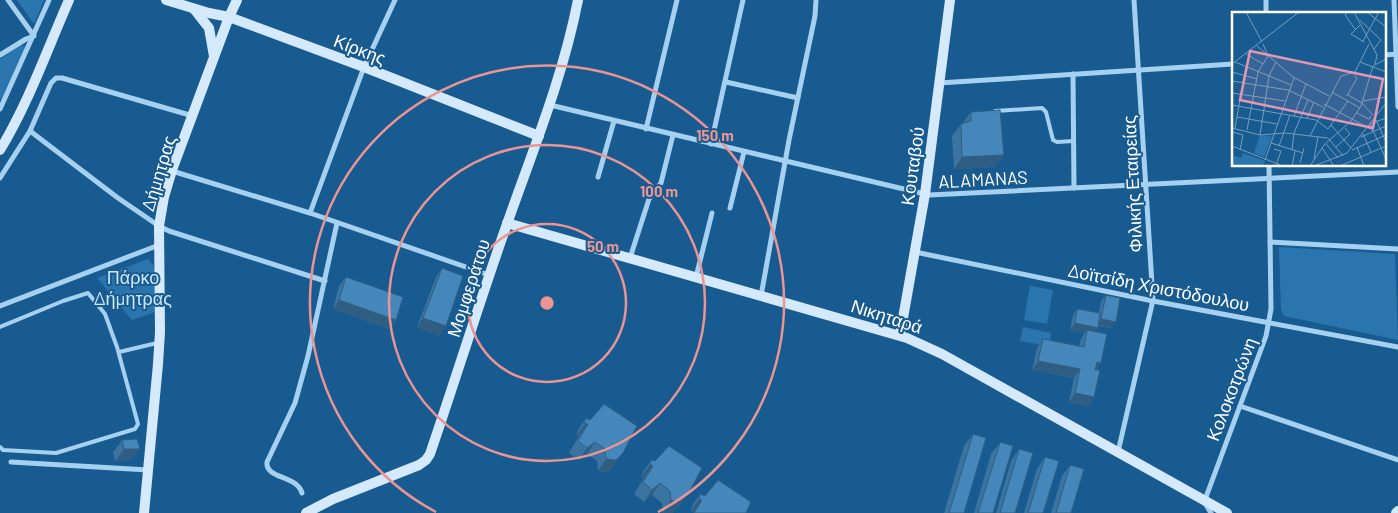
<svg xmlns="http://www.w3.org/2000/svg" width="1398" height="513" viewBox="0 0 1398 513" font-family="Barlow,sans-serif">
	<rect width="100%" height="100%" fill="#185b91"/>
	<g fill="#2b75af">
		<path d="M17,0H44L34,24Z"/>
		<path d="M21,45L26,47L1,100L0,98V59Z"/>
		<path d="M1279,247L1395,254L1398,340L1284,316L1281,310Z"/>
		<path d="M148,259L154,266L155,312L132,320L97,278Z"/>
		<path d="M1030,286L1053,290L1047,324L1024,320Z"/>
		<path d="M1023,327L1051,333L1049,346L1020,341Z"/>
	</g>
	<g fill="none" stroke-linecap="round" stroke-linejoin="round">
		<g stroke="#a6d0f0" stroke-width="4">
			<path d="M995,111L1042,108L1046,112L1053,140L1057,142L1074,141"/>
			<path d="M0,327L63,301L88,293L105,314L117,347L138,424L135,429L56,453L3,450L0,447"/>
			<path d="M119,352L157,343"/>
		</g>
		<g stroke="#a6d0f0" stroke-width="5">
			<path d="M1266,0V14"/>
			<path d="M1394,0L1398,107"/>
			<path d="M0,55L26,39L34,36L8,0"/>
			<path d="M1384,55L1398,54"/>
			<path d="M1073,74L1074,188"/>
			<path d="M726,82L798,98"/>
			<path d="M939,83L1233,64"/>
			<path d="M550,105L929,195L1398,172"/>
			<path d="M0,109L49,0"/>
			<path d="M646,129L677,0"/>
			<path d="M30,131L118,198L159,226L169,231L325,281"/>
			<path d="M711,144L743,0"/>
			<path d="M172,171L310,213L489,275"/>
			<path d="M598,177L614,121"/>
			<path d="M0,178L30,131L51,83L56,78H62L193,116"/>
			<path d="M730,208L744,152"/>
			<path d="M310,213L364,67L395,0"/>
			<path d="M1270,242L1398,249"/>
			<path d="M915,252L1153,301L1398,347"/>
			<path d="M630,258L649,199L661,183L673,135"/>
			<path d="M696,277L712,213"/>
			<path d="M761,296L789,140L815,16L816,0"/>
			<path d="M0,306L159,245"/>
			<path d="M1240,406L1398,460"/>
			<path d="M1118,452L1153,300L1134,0"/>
			<path d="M11,462L148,470"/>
			<path d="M302,493C297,475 265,479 267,462L295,403L308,356L337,223"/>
			<path d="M1211,513L1205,503L1206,497L1266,336L1271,309L1269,165"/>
		</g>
		<g stroke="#d4e9fb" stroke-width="10">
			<path d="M166,0L209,13L229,17L364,67L539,136"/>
			<path d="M194,9L209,28L214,56"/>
			<path d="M0,150C29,102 47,50 69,0"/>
			<path d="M507,223L907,338L942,354L1227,513"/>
			<path d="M900,335L925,194L950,0"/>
			<path d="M144,513L158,364L160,332L159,226L164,197L172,170L229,17L237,0"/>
			<path d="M306,513L333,499L419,465L426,460L430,454C456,378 480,300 507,224C533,150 563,77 578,0"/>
			<path d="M1396,513L1398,511"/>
		</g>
	</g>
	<g fill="#3b74a0">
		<path d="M971,112L995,167L954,169L952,136L961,124L963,123Z"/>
		<path d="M442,268L446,326L439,336L417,327L436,277Z"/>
		<path d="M346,277L396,320L390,329L333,309L339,286Z"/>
		<path d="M1106,295L1111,328L1098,326L1095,331L1101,363L1096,370L1094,397L1088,406L1069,402L1074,378L1032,370L1037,348L1043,339L1079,346L1081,339L1085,332L1070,330L1073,315L1077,309L1099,313L1101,301Z"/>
		<path d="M586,418L615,464L607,472L598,471L597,461L587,454L579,460L569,453L579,436H576L578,430Z"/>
		<path d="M973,434L964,513H944L964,446Z"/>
		<path d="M122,440L131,460L115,461L113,452Z"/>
		<path d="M1000,442L993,513H974L991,454Z"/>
		<path d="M1019,449L1015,513H996L1011,461Z"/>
		<path d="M1045,457L1043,513H1024L1037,469Z"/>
		<path d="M651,460L680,506L672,513H663L662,503L652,495L644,502L634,494L644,478L641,477L643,472Z"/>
		<path d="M1070,465L1071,513H1051L1062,476Z"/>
		<path d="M700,494L746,513H693L694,512L691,511L692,506Z"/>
	</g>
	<g fill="#305e82">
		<path d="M1004,155L995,167L954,169L962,157Z"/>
		<path d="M339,300L396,320L390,329L333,309Z"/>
		<path d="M423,318L446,326L439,336L417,327Z"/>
		<path d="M1101,319L1116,322L1111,328L1097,325Z"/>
		<path d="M1075,323L1098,328L1093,334L1087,330L1085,332L1070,330Z"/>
		<path d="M1038,361L1080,369L1074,378L1032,370Z"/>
		<path d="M1097,362L1101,363L1094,372Z"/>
		<path d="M1075,393L1094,397L1088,406L1069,402Z"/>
		<path d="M585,424H588L579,436H576Z"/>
		<path d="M595,442L587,454L579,460L587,448Z"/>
		<path d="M124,449H140L131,460L115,461Z"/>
		<path d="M623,453L615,464L607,472L598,471L606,459Z"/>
		<path d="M650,465L653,466L644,478L641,477Z"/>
		<path d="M660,483L652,495L644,502L652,490Z"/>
		<path d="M688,494L680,506L672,513H663L671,501Z"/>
		<path d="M699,499L702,500L694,512L691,511Z"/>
	</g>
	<g fill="#4587ba" stroke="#305e82">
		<path d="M1000,110L1004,155L962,157L961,124L971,121V112Z"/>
		<path d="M442,268L463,276L446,326L423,318Z"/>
		<path d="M346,277L403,297L396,320L339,300Z"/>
		<path d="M1106,295L1120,298L1116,322L1101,319Z"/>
		<path d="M1077,309L1100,313L1098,328L1075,323Z"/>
		<path d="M1087,330L1107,334L1101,363L1097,362L1095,370H1100L1094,397L1075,393L1080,369L1038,361L1043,339L1084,347Z"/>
		<path d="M604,404L637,426L623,453L616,460L606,459L605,449L595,442L587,448L578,441L588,424H585L586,418L590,420Z"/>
		<path d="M973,434L986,438L964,513H949Z"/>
		<path d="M137,439L140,449H124L122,440Z"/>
		<path d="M1000,442L1013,446L993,513H978Z"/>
		<path d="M669,446L702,468L688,494L681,501H671L670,491L660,483L652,490L643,482L653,466L650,465L651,460L655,461Z"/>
		<path d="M1019,449L1033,453L1015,513H1000Z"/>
		<path d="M1045,457L1059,461L1043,513H1028Z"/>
		<path d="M1070,465L1084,469L1071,513H1056Z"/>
		<path d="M718,480L751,502L746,513H694L702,500L699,499L700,494L705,496Z"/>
	</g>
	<g fill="none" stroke="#ea9494" stroke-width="2.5">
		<circle cx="547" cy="303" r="79"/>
		<circle cx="547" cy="303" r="158"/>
		<path d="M436 512A237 237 0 1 1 658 512"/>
	</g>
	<g text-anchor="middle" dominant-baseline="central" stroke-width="4" stroke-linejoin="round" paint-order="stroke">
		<g font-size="18" fill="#fff" stroke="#185b91">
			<text transform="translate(360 49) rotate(21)">Κίρκης</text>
			<text transform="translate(912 166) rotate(-82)">Κουταβού</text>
			<text transform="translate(158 173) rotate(-73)">Δήμητρας</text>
			<text transform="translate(983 179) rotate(-3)">ALAMANAS</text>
			<text transform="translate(1132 184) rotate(-93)">Φιλικής Εταιρείας</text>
			<text transform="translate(1159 287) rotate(11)">Δοϊτσίδη Χριστόδουλου</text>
			<text transform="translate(468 288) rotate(-72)">Μομφεράτου</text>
			<text transform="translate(887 316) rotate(18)">Νικηταρά</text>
			<text transform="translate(1231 389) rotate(-69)">Κολοκοτρώνη</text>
		</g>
		<g font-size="18" fill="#cde7fb" stroke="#185b91">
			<text x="133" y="277">Πάρκο<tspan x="133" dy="21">Δήμητρας</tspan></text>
		</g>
	</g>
	<g transform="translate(1232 12)">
		<rect width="154" height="154" fill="#185b91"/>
		<path d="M28,123L40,125L32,145L22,141ZM11,141L33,149L31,154H0V143L9,146Z" fill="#2b75af"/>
		<path fill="none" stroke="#749dbd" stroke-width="1" d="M14,0L30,30M116,0L113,3L123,17M122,0L145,43L143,52M135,0L154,15M128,8L149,28L142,37M128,13L119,22L132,30M131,29L147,0M25,34L61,65L97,84M14,42L31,52M3,50L59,73M128,50L154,60M0,52L67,0M0,60L25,67M0,69L56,78L91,95M100,80L128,96M0,81L53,89M116,83L130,91L141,103M115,84L125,66L122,63M131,89L154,85M92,92L142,119M0,93L84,108L96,117L116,89M125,101L137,107L139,104M62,104L74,72M5,105L45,112M75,106L82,90M154,106L138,112L154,147M144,108L154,130M99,113L119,136M0,116L28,123L53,121L96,126L111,144M3,116L14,54M15,118L26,60L36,44L31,32M0,120L11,123L8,138M131,122L139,140M28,123L37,64L44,50M78,124L109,64L123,60L137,32M129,125L154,114M39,131L71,141M94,132L106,146M0,134L51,154M47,134L58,103M104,135L118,122L113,116M125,135L132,154M90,136L102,154M42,137L49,139L44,153M60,138L62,121L76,88M120,138L154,123M82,147L86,125M33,148L62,66M68,151L72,136M60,154L63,139M78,154L92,133L119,109L129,94L141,54L154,47M82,154L115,141L154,91M108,154L154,134"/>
		<path fill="#e497b5" fill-opacity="0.15" stroke="#e497b5" stroke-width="2.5" d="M18,39L151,67L141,116L8,88Z"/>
		<rect width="154" height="154" fill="none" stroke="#fff" stroke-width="2.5"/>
	</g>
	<circle cx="547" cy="303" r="8" fill="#ea9494" stroke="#185b91" stroke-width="2.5"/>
	<g font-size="15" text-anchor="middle" font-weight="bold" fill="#ea9494" stroke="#185b91" stroke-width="4" stroke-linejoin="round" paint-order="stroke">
		<text x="715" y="141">150 m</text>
		<text x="659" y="197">100 m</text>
		<text x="603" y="252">50 m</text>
	</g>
</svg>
